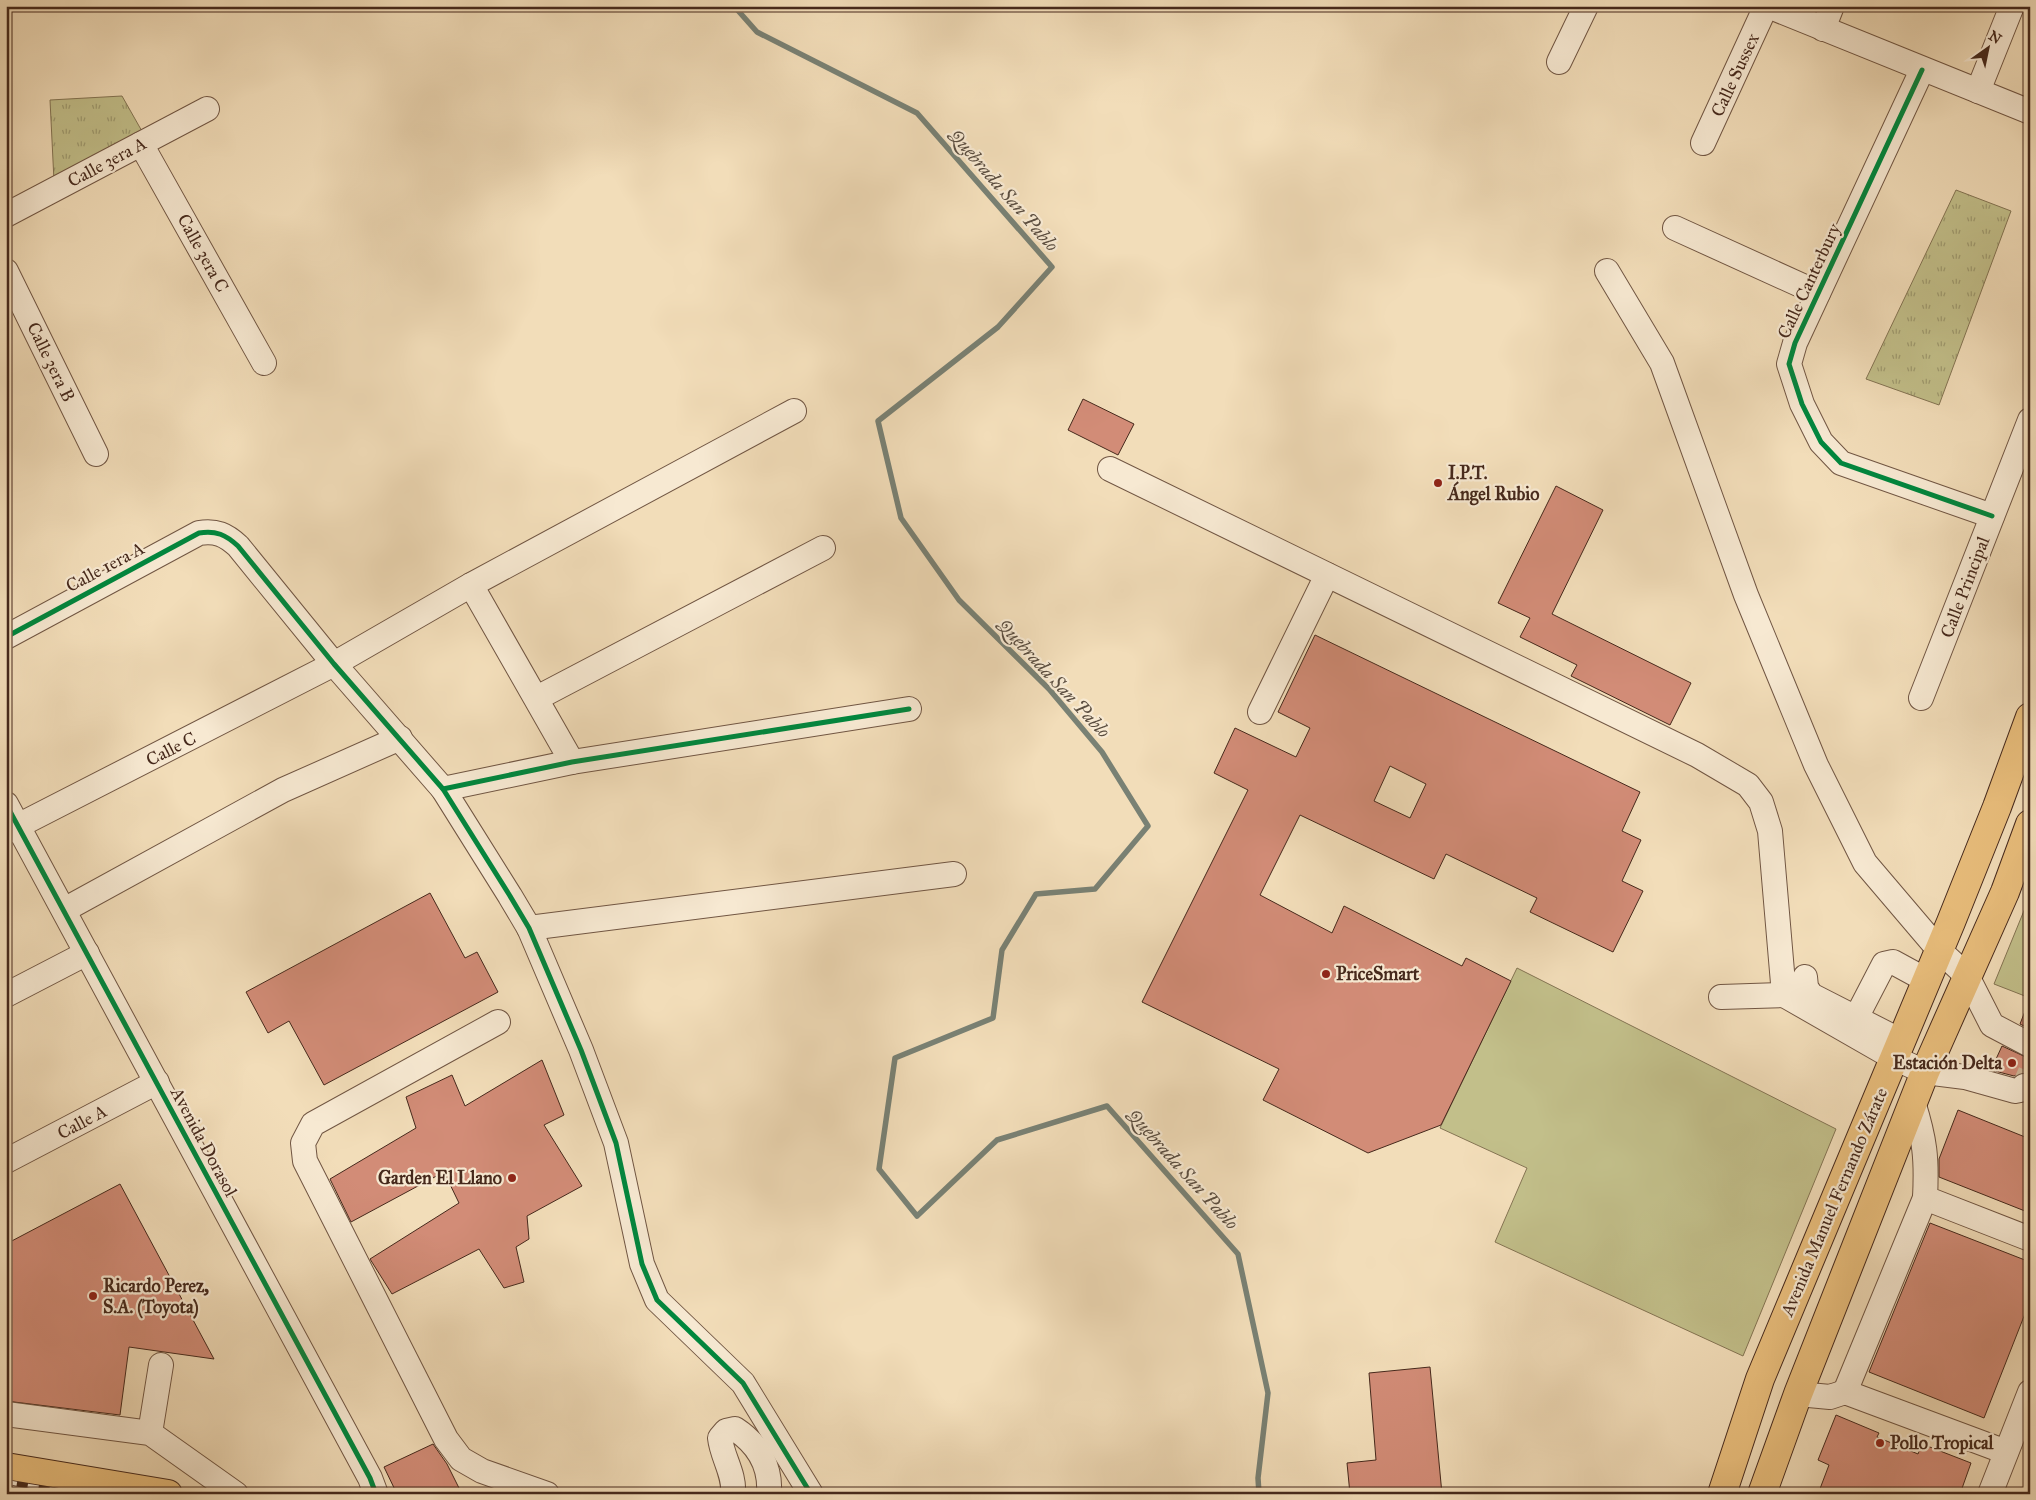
<svg xmlns="http://www.w3.org/2000/svg" width="2036" height="1500" viewBox="0 0 2036 1500" font-family="'IM FELL Great Primer',serif">
	<defs>
		<pattern id="park-tufts" width="24" height="20" patternUnits="userSpaceOnUse" patternTransform="scale(1.25)"><rect width="24" height="20" fill="#c2bf8a"/><path d="M3 7l-1-3M5 7V3M7 7l1-3M15 17l-1-3M17 17v-4M19 17l1-3" fill="none" stroke="#9f9b70"/></pattern>
	</defs>
	<rect width="100%" height="100%" fill="#f2ddb9"/>
	<filter id="stains"><feTurbulence type="fractalNoise" baseFrequency=".004" numOctaves="4"/><feColorMatrix values="0 0 0 0 .2 0 0 0 0 .09 0 0 0 0 .02 0 0 0 .5 -.17"/></filter>
	<radialGradient id="worn" r=".72"><stop offset=".6" stop-color="#630" stop-opacity="0"/><stop offset="1" stop-color="#630" stop-opacity=".3"/></radialGradient>
	<g fill="#c2bf8a" stroke="#847453">
		<path d="M2030,896V998L1994,984Z"/>
		<path d="M1517,968L1836,1129L1743,1356L1495,1242L1527,1168L1440,1128Z"/>
	</g>
	<g fill="url(#park-tufts)" stroke="#847453">
		<path d="M122,96L143,133L54,181L50,100Z"/>
		<path d="M1956,190L2011,211L1939,405L1866,379Z"/>
	</g>
	<g fill="none" stroke-linecap="round" stroke-linejoin="round">
		<path stroke="#798174" stroke-width="5.5" d="M734,6L757,32L917,113L1052,267L998,327L878,421L901,518L959,600L1049,689L1102,752L1148,826L1095,889L1036,894L1002,950L993,1018L895,1058L879,1169L917,1216L997,1140L1107,1106L1238,1254L1268,1393L1258,1478L1259,1494"/>
	</g>
	<g fill="#d28c77" stroke="#46291c" fill-rule="evenodd">
		<path d="M1083,399L1134,424L1118,455L1068,430Z"/>
		<path d="M1556,486L1603,510L1552,614L1691,683L1670,725L1571,676L1577,665L1520,637L1530,618L1498,603Z"/>
		<path d="M1315,635L1640,792L1622,831L1641,840L1622,881L1643,891L1613,952L1530,912L1537,898L1446,854L1434,879L1300,815L1260,895L1332,933L1344,906L1462,966L1466,958L1511,981L1441,1125L1368,1153L1263,1100L1279,1069L1142,1002L1248,790L1214,773L1235,728L1296,757L1310,728L1278,712ZM1390,766L1426,784L1410,818L1374,801Z"/>
		<path d="M430,893L465,958L477,952L498,992L324,1085L289,1021L268,1033L246,992Z"/>
		<path d="M2029,1001L2030,1002V1029L2020,1024Z"/>
		<path d="M2002,1046L2030,1059V1074L2021,1073L2014,1076L1991,1070Z"/>
		<path d="M542,1060L564,1115L544,1125L582,1186L527,1216L529,1239L516,1247L524,1282L504,1288L479,1249L392,1294L370,1259L459,1203L444,1172L351,1222L330,1179L416,1128L406,1097L452,1075L465,1106Z"/>
		<path d="M1958,1110L2030,1139V1213L1939,1177V1159Z"/>
		<path d="M120,1184L214,1359L129,1347L120,1415L6,1401V1244Z"/>
		<path d="M1930,1223L2030,1262V1301L1984,1418L1869,1372Z"/>
		<path d="M1430,1367L1442,1494H1350L1347,1463L1376,1460L1369,1373Z"/>
		<path d="M1836,1415L1879,1433L1877,1437L1918,1454L1922,1444L1971,1463L1960,1494H1818L1829,1465L1818,1460Z"/>
		<path d="M433,1444L447,1464L462,1494H397L384,1467Z"/>
	</g>
	<g fill="none" stroke-linecap="round" stroke-linejoin="round">
		<path stroke="#d0b99a" stroke-width="24" stroke-dasharray="24 12" stroke-linecap="butt" d="M2024,1086L2030,1072"/>
		<defs>
			<g id="minor">
				<path d="M1768,6L2030,112"/>
				<path d="M1823,29L1832,6"/>
				<path d="M1559,62L1586,6"/>
				<path d="M1922,70L1795,343L1789,364L1802,404L1821,442L1841,463L1992,516"/>
				<path d="M1978,91L2012,6"/>
				<path d="M1703,143L1766,6"/>
				<path d="M141,144L264,363"/>
				<path d="M6,215L207,109"/>
				<path d="M1675,228L1818,293"/>
				<path d="M6,271L96,454"/>
				<path d="M1607,271L1662,363L1746,595L1816,765L1865,863L1939,950L1967,976L1992,1025L2030,1045"/>
				<path d="M1110,469L1697,755L1748,785L1761,802L1770,831L1784,995L1894,1058L1925,1072L1965,1077L2015,1091L2020,1090L2024,1086"/>
				<path d="M471,585L572,762"/>
				<path d="M6,637L199,533C216,530 226,535 238,546L334,664L443,789L510,896L529,928L581,1050L616,1143L642,1264L657,1300L743,1383L811,1494"/>
				<path d="M537,698L823,548"/>
				<path d="M1921,698L2030,420"/>
				<path d="M1260,712L1327,575"/>
				<path d="M443,789L572,762L909,709"/>
				<path d="M6,804L370,1478L376,1494"/>
				<path d="M6,832L334,664L471,585L794,411"/>
				<path d="M64,910L283,790L400,738"/>
				<path d="M529,928L954,874"/>
				<path d="M1805,977L1806,987L1811,995L1901,1041"/>
				<path d="M6,995L87,953"/>
				<path d="M1721,997L1784,995"/>
				<path d="M1856,1018L1884,964L1893,962L1926,980"/>
				<path d="M498,1022L313,1124L303,1143L305,1161L446,1439L461,1459L482,1471L547,1494"/>
				<path d="M1913,1102C1925,1140 1927,1158 1925,1198L2030,1239"/>
				<path d="M6,1161L157,1082"/>
				<path d="M1845,1392L1925,1198"/>
				<path d="M1798,1394L1830,1397L1845,1392L2006,1452"/>
				<path d="M6,1414L150,1433L236,1494"/>
				<path d="M150,1433L161,1365"/>
				<path d="M733,1494C735,1474 722,1457 720,1438L726,1431L735,1429C758,1444 771,1466 769,1494"/>
				<path d="M1990,1494L2030,1392"/>
			</g>
			<g id="major">
				<path d="M6,1467L168,1494"/>
				<path d="M1722,1494L1760,1379L1951,922L1997,807L2030,717"/>
				<path d="M1762,1494L1798,1394L1925,1072L2005,892L2030,824"/>
			</g>
		</defs>
		<use href="#minor" stroke="#715643" stroke-width="26"/>
		<use href="#major" stroke="#46291c" stroke-width="30"/>
		<use href="#minor" stroke="#f7e9d2" stroke-width="24"/>
		<use href="#major" stroke="#e9be7c" stroke-width="28"/>
		<defs>
			<path id="rail" d="M6,1482L78,1494"/>
		</defs>
		<use href="#rail" stroke="#46291c" stroke-width="5.5"/>
		<use href="#rail" stroke="#f7e9d2" stroke-width="4" stroke-dasharray="11" stroke-linecap="butt"/>
		<defs>
			<g id="cycleway">
				<path d="M1922,70L1795,343L1789,364L1802,404L1821,442L1841,463L1992,516"/>
				<path d="M6,637L199,533C216,530 226,535 238,546L334,664L443,789L510,896L529,928L581,1050L616,1143L642,1264L657,1300L743,1383L811,1494"/>
				<path d="M443,789L572,762L909,709"/>
				<path d="M6,804L370,1478L376,1494"/>
			</g>
		</defs>
		<use href="#cycleway" stroke="#f7e9d2" stroke-width="8"/>
		<use href="#cycleway" stroke="#00873e" stroke-width="5"/>
	</g>
	<g fill="#8f2418" stroke="#f7e9d2" stroke-width="2">
		<circle cx="1438" cy="483" r="5"/>
		<circle cx="1326" cy="974" r="5"/>
		<circle cx="2012" cy="1063" r="5"/>
		<circle cx="512" cy="1178" r="5"/>
		<circle cx="93" cy="1296" r="5"/>
		<circle cx="1880" cy="1443" r="5"/>
	</g>
	<g text-anchor="middle" dominant-baseline="central" stroke-width="4.5" stroke-linejoin="round" paint-order="stroke">
		<g font-size="18" fill="#46291c" stroke="#f7e9d2">
			<text transform="translate(1735 75) rotate(-65)">Calle Sussex</text>
			<text transform="translate(107 162) rotate(-28)">Calle 3era A</text>
			<text transform="translate(203 253) rotate(61)">Calle 3era C</text>
			<text transform="translate(1809 281) rotate(-65)">Calle Canterbury</text>
			<text transform="translate(51 362) rotate(64)">Calle 3era B</text>
			<text transform="translate(105 567) rotate(-28)">Calle 1era A</text>
			<text transform="translate(1965 587) rotate(-69)">Calle Principal</text>
			<text transform="translate(171 749) rotate(-27)">Calle C</text>
			<text transform="translate(82 1122) rotate(-28)">Calle A</text>
			<text transform="translate(204 1142) rotate(62)">Avenida Dorasol</text>
			<text transform="translate(1834 1202) rotate(-67)">Avenida Manuel Fernando Zárate</text>
		</g>
		<g font-size="18" font-weight="bold" fill="#46291c" stroke="#f7e9d2" text-anchor="start">
			<text x="1448" y="473">I.P.T.<tspan x="1448" dy="21">Ángel Rubio</tspan></text>
			<text x="1336" y="974">PriceSmart</text>
			<text x="2002" y="1063" text-anchor="end">Estación Delta</text>
			<text x="502" y="1178" text-anchor="end">Garden El Llano</text>
			<text x="103" y="1286">Ricardo Perez,<tspan x="103" dy="21">S.A. (Toyota)</tspan></text>
			<text x="1890" y="1443">Pollo Tropical</text>
		</g>
		<g font-size="19" font-style="italic" fill="#5b4e40" stroke="#f7e9d2">
			<text transform="translate(1004 190) rotate(49)">Quebrada San Pablo</text>
			<text transform="translate(1054 678) rotate(47)">Quebrada San Pablo</text>
			<text transform="translate(1183 1169) rotate(48)">Quebrada San Pablo</text>
		</g>
	</g>
	<rect width="2036" height="1500" fill="none" stroke="#f2ddb9" stroke-width="25"/>
	<rect x="8" y="8" width="2021" height="1485" fill="none" stroke="#46291c" stroke-width="2.5"/>
	<rect x="12" y="12" width="2011" height="1475" fill="none" stroke="#46291c"/>
	<g transform="translate(1988 48) rotate(33)" stroke="#f7e9d2" stroke-width="4" paint-order="stroke">
	<path d="M0-4L9 19L0 12L-9 19Z" fill="#46291c"/>
	<text y="-8" font-size="14" font-weight="bold" text-anchor="middle" fill="#46291c">N</text>
	</g>
	<rect width="100%" height="100%" filter="url(#stains)"/>
	<rect width="100%" height="100%" fill="url(#worn)"/>
</svg>
